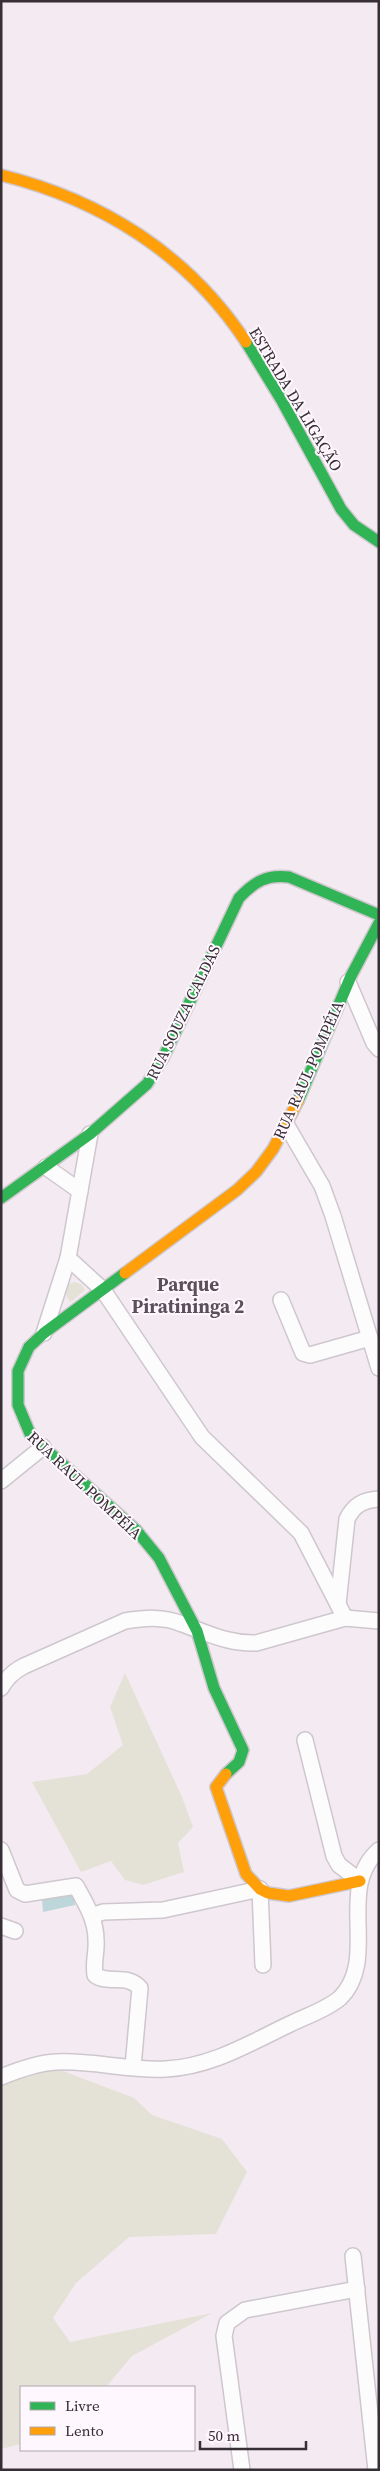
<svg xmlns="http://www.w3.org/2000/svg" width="380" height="2471" viewBox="0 0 380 2471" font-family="'Source Serif 4',serif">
	<rect width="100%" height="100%" fill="#f4eaf2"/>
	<g fill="#e4e2d6">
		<path d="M75,1282L81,1284L85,1290L71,1302C63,1295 64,1284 75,1282Z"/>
		<path d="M125,1673L182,1797L193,1827L178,1843L184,1872L143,1885L125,1880L111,1861L81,1872L32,1782L87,1774L123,1745L110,1707Z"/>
		<path d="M55,2068L134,2098L152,2115L222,2139L247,2172L216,2234L129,2237L76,2283L53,2318L70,2342L212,2313L132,2356L106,2387H21V2444L1,2449V2085Z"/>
	</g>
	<path fill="#bcd6d9" d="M73,1892L75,1905L43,1912L42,1898Z"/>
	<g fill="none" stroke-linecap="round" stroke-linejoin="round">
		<defs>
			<g id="street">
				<path d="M348,982L374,1043L379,1049"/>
				<path d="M287,1126L322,1186L333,1216L379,1368"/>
				<path d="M46,1167L80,1191"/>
				<path d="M68,1258L103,1290L202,1437L301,1533L345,1618"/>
				<path d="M281,1300L303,1353L310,1355L370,1338"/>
				<path d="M44,1333L68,1258L90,1134"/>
				<path d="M1,1481L43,1447"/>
				<path d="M338,1604L347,1519C354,1505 363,1500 379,1499"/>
				<path d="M1,1688C7,1677 14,1671 24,1666L125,1621C144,1618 163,1616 182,1624C208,1633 228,1644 256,1643L345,1618L379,1621"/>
				<path d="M305,1740L334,1856L339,1865L360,1881"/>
				<path d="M1,1850L17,1890L25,1894L76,1886C86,1904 96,1920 96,1940C97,1953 93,1960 95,1975C108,1985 127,1973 140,1988L133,2067"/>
				<path d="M92,1916L103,1912L163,1910L260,1889L263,1965"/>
				<path d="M1,1926L15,1931"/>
				<path d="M1,2077C18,2070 37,2063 56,2062C92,2060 129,2071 166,2069C211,2067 250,2043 290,2024C306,2016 326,2010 340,1998C380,1959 335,1888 379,1850"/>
				<path d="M353,2256L376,2470"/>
				<path d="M242,2470L224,2336L227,2323L245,2310L357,2289"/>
			</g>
			<g id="fast">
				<path d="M246,342L282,401L341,509L354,525L379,542"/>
				<path d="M298,1101L351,976L379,923"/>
				<path d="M1,1198L90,1134L147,1084L164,1056L239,898C254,882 267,874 289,877L379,915"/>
				<path d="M125,1273L44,1333L29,1347L18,1371V1405L31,1436L136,1530L159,1558L197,1631L214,1688L243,1750L239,1762L226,1774"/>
			</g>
			<g id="slow">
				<path d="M1,175C102,200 188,254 246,342"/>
				<path d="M125,1273L237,1190L256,1172L273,1149L298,1101"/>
				<path d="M226,1774L216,1787L246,1874L260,1889L268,1893L289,1896L360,1881"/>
			</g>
		</defs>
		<use href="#street" stroke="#cec7cd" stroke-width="18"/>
		<use href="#fast" stroke="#cec7cd" stroke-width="14"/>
		<use href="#slow" stroke="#cec7cd" stroke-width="14"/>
		<use href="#street" stroke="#fdfcfd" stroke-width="15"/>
		<use href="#fast" stroke="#30b455" stroke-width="11"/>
		<use href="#slow" stroke="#ff9f0a" stroke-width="11"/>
	</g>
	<g text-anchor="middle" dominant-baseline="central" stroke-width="4" stroke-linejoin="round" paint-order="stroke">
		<g font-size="16" fill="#362f35" stroke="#fef7fd">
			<text transform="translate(296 399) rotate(59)">ESTRADA DA LIGAÇÃO</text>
			<text transform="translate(183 1012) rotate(-64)">RUA SOUZA CALDAS</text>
			<text transform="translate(308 1070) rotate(-66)">RUA RAUL POMPÉIA</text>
			<text transform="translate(85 1485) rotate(43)">RUA RAUL POMPÉIA</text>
		</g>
		<g font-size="19" font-weight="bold" fill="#5d4e5c" stroke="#fef7fd">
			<text x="188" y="1284">Parque<tspan x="188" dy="22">Piratininga 2</tspan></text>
		</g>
	</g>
	<rect width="380" height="2471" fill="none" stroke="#362f35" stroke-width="5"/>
	<rect x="20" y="2386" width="175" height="65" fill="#fef7fd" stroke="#aea7ad"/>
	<rect x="30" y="2402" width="25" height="8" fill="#30b455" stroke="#aea7ad"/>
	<text x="65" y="2411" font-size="15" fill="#362f35">Livre</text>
	<rect x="30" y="2427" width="25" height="8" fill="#ff9f0a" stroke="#aea7ad"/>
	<text x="65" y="2436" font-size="15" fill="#362f35">Lento</text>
	<path d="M200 2441v8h106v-8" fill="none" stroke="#362f35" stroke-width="2.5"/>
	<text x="208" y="2441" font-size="15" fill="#362f35" stroke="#fef7fd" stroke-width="4" paint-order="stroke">50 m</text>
</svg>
